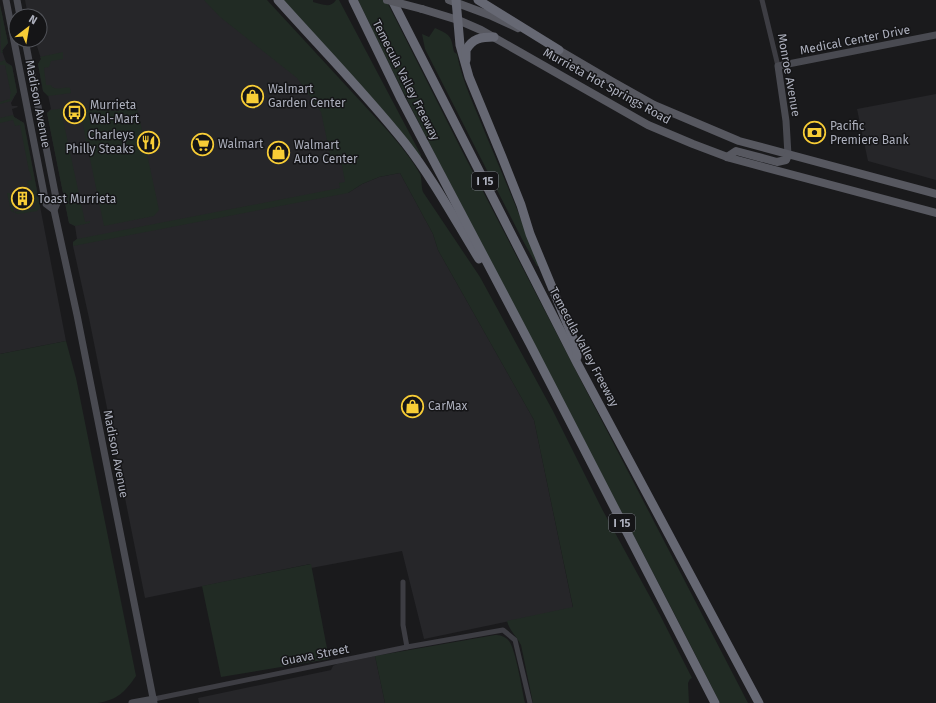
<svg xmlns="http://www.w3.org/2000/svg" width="936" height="703" viewBox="0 0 936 703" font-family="'Fira Sans',sans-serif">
	<rect width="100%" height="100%" fill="#1a1a1c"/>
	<g fill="#262629">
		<path d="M25,0H218L329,98L348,193L362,184L379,177L400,173L433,234L438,250L534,420L573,608L424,639L402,551L311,568L310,564L145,598L89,318L73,246V242L77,239L75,226L69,223L47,113L51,109L48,95L43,91L38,64L41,59L37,46L34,44L33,40H40V16H28Z"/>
		<path d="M0,5L8,43L2,51L6,62L12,66L17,92L11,103L12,106H17L18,107L12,109L14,117L24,123L66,341L0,354Z"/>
		<path d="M936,94V180L868,161L857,109Z"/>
		<path d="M375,656L385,703H199L198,698L331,670L333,666L337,664Z"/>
	</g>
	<g fill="#212b24">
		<path d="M204,0H267L387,130C399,144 411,158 420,174C422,177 421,186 423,192L480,277L553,411L602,509L660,615L692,678L690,679L688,683L689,703H533L521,645C517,637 509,630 507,621L573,607L534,420L438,250L433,234L400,173L379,177L362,184L348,193L73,246V242L77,239L340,188L339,183L345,182L340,155L331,157L330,154L321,112L297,78L220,17Z"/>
		<path d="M280,0H313V2C322,4 330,9 336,0H339L421,155V159Z"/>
		<path d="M358,0H386L461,149L748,703H720C643,551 562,400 484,248C441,166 398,84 358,0Z"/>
		<path d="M0,5L8,43L2,50L3,52L1,53Z"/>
		<path d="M435,28C451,35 451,36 454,52L457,54C462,82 476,109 486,135C504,178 523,222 539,266H537L522,239L425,49L422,34L429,37Z"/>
		<path d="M63,52V59L51,61L49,67L44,68L46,85H51L52,87C59,91 64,86 70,88L71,93L48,96L43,91L38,64L41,59L40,57Z"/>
		<path d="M5,60L6,63L12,66L17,92L11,101L0,104V102L10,99V94H11L5,65H0V62Z"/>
		<path d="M137,107L159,210L154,216L104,226L80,111H79L78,109L117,111Z"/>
		<path d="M65,108H67L68,113L62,115L85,222L90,221V223L75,226L69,223L47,113L51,110Z"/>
		<path d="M13,115L14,117L24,123L40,207L37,211L18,214L11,211L7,193H10L14,212L34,208L35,206L31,189L28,185L27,181L32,180L30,172L29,171L20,125L15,126L13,120L0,123V118Z"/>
		<path d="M66,341L76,378L136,676C124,693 118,699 98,703H0V354Z"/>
		<path d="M311,564L329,659L221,677L202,586Z"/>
		<path d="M495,635C500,635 505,636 509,641C516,650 522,690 525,703H385L375,656Z"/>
	</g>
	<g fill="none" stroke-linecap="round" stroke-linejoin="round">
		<g stroke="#3d3d43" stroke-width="5">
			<path d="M762,0L778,66"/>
			<path d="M403,582V625L407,647"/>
			<path d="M154,699L407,647L503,630L515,640L530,703"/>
		</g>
		<g stroke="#494a51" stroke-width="7">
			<path d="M6,0L46,204L54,210"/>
			<path d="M17,0L20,16"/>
			<path d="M25,40L57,203L54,210L77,315L154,703"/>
			<path d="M788,155L786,121L778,66L936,35"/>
			<path d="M132,703L154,699"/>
		</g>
		<g stroke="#575860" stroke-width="8">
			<path d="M449,0L492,16L518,28"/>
			<path d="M422,9L458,20L481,30L648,125L693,144L730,158L936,213"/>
			<path d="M555,48L613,82L654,105L739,141L936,194"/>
			<path d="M727,157L736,151L777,162L786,160L788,155"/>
		</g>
		<g stroke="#666873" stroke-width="9">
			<path d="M278,0C320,47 365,93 405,143C433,179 455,220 479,259"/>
			<path d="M353,0L401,99L530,344L715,703"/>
			<path d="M392,0L577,363L759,703"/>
			<path d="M456,0L460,45L469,77L502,157L521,205L530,234L576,345L577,357"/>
			<path d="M478,0L559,50"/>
			<path d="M466,60V50C473,38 481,37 494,37"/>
		</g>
		<path stroke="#575860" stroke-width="8" d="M387,0L422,9"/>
	</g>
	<defs>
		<symbol id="shop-ring" viewBox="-11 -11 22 22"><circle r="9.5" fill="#151517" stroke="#f8cd36" stroke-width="1.5"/><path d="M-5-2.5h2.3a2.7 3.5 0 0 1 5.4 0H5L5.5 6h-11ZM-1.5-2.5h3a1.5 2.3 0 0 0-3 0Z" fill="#f8cd36"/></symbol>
		<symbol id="bus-ring" viewBox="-11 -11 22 22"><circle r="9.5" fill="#151517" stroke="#f8cd36" stroke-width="1.5"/><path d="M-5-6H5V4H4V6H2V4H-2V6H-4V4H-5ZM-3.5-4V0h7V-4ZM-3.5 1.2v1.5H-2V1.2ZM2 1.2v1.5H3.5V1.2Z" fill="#f8cd36"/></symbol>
		<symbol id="bank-ring" viewBox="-11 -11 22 22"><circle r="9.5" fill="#151517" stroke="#f8cd36" stroke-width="1.5"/><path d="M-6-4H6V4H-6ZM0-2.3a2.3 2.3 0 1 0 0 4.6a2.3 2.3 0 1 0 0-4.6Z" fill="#f8cd36"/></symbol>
		<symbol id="restaurant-ring" viewBox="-11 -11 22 22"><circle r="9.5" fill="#151517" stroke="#f8cd36" stroke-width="1.5"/><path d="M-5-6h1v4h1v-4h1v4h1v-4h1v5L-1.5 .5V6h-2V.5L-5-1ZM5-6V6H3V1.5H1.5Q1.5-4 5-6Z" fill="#f8cd36"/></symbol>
		<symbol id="supermarket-ring" viewBox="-11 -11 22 22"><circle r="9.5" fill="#151517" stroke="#f8cd36" stroke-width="1.5"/><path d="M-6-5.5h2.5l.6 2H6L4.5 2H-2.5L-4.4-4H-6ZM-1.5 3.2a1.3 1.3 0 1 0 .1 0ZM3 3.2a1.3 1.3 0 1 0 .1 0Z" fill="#f8cd36"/></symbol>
		<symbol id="building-ring" viewBox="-11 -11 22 22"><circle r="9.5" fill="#151517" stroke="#f8cd36" stroke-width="1.5"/><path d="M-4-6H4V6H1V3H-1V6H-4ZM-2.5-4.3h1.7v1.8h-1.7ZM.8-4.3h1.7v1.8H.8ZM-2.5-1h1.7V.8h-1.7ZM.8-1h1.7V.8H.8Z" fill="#f8cd36"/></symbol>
	</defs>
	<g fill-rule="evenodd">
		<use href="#shop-ring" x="240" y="84" width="25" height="25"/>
		<use href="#bus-ring" x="62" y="100" width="25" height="25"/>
		<use href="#bank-ring" x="802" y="120" width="25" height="25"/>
		<use href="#restaurant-ring" x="136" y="130" width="25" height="25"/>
		<use href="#supermarket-ring" x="190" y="132" width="25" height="25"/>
		<use href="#shop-ring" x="266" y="140" width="25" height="25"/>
		<use href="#building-ring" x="10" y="186" width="25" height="25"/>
		<use href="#shop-ring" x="400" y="394" width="25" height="25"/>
	</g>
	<g text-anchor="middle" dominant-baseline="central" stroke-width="3" stroke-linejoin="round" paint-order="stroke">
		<g fill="#151517" stroke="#7f818a" stroke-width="1">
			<rect x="472" y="172" width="26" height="18" rx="3"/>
			<rect x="609" y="514" width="26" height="18" rx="3"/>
		</g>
		<g font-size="11" font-weight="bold" fill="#acafbc">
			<text x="485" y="181">I 15</text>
			<text x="622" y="523">I 15</text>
		</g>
		<g font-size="12" fill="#acafbc" stroke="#151517">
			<text transform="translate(855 40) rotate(-11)">Medical Center Drive</text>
			<text transform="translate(789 75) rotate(80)">Monroe Avenue</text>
			<text transform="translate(406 80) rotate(63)">Temecula Valley Freeway</text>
			<text transform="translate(607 86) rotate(29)">Murrieta Hot Springs Road</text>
			<text transform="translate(38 104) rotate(79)">Madison Avenue</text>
			<text transform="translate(584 347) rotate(62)">Temecula Valley Freeway</text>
			<text transform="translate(116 454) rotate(79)">Madison Avenue</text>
			<text transform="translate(315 655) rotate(-11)">Guava Street</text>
		</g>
		<g font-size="12" fill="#acafbc" stroke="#151517" text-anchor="start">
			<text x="268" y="89">Walmart<tspan x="268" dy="14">Garden Center</tspan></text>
			<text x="90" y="105">Murrieta<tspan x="90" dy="14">Wal-Mart</tspan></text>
			<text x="830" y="126">Pacific<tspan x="830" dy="14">Premiere Bank</tspan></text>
			<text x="134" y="135" text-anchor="end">Charleys<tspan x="134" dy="14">Philly Steaks</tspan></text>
			<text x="218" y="144">Walmart</text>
			<text x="294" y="145">Walmart<tspan x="294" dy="14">Auto Center</tspan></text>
			<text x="38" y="199">Toast Murrieta</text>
			<text x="428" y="406">CarMax</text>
		</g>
	</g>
	<g transform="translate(28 28) rotate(31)"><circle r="19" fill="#151517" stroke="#515359"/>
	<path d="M0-3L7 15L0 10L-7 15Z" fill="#f8cd36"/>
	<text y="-6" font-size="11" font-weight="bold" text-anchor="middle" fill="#acafbc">N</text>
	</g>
</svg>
